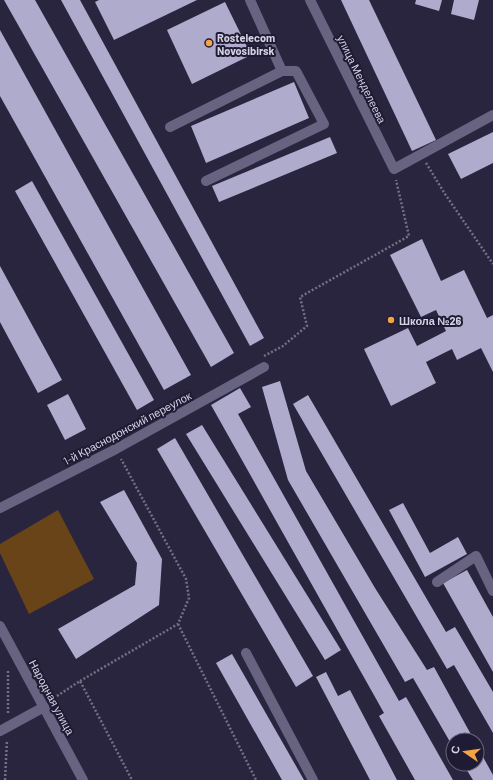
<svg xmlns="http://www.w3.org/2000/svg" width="493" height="780" viewBox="0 0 493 780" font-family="Barlow,sans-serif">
	<rect width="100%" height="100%" fill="#29253f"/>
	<path fill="#6a4419" d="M58,510L94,579L29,614L0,553V544Z"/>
	<g fill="#afabcc">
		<path d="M4,0H35L234,353L211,367Z"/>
		<path d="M61,0H80L264,338L250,346Z"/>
		<path d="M99,0H197L114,40L95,2Z"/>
		<path d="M341,0H369L436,140L412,151Z"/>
		<path d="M416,0H442L439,11L415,4Z"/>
		<path d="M454,0H479L474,20L451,14Z"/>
		<path d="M225,2L251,55L192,84L167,30Z"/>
		<path d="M0,30L191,375L164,390L0,96Z"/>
		<path d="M294,82L309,118L206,163L191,126Z"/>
		<path d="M493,132V163L461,179L448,154Z"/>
		<path d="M330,137L337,153L219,202L212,186Z"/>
		<path d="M32,181L154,400L137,410L15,191Z"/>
		<path d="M422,239L441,281L464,270L487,318L493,315V372L481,348L457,360L452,349L426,362L436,383L391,406L364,349L408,328L417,346L446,331L436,310L421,317L390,255Z"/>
		<path d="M0,266L62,380L38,393L0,322Z"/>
		<path d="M280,381L306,471L375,588L427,670L434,667L474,740H453V747L413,678L405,682L288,480L262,387Z"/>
		<path d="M240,388L251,407L238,414L399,701L406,697L453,780H415L379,716L384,713L211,405Z"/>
		<path d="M68,394L86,429L65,440L47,405Z"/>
		<path d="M308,395L446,632L455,627L493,692V733L454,665L447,669L293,404Z"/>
		<path d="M202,425L341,650L325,660L186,434Z"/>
		<path d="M175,438L313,676L296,687L157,449Z"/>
		<path d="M124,490L162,559L159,605L76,659L58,629L135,585L137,563L100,502Z"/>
		<path d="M403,503L430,553L458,537L467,554L425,577L389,510Z"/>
		<path d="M467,570L493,617V672L443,583Z"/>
		<path d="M232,654L304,780H282L216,663Z"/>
		<path d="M326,672L338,696L350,690L397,780H370L316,677Z"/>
		<path d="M477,746L493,775V780H473L463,764H477Z"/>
	</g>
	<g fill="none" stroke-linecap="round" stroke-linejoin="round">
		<g stroke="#737086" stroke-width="2.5" stroke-dasharray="2 2" stroke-linecap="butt">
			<path d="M426,163L445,194L493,264"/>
			<path d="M264,356L283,346L307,326L300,297L409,236L396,180"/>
			<path d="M178,624L256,780"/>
			<path d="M80,681L178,624L189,598L186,579L121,459"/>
			<path d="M57,696L80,681L132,780"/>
			<path d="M8,713V670"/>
			<path d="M5,780L7,740"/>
		</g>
		<g stroke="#676381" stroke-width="10">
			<path d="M250,0L282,71"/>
			<path d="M310,0L394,169L493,115"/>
			<path d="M170,127L282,71H296L324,124L206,181"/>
			<path d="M0,508L116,449L264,367"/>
			<path d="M437,582L476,556L493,591"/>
			<path d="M0,626L83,780"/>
			<path d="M246,653L313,780"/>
			<path d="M0,731L44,707"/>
		</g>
	</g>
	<g fill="#f4a345" stroke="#201b35" stroke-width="1.5">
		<circle cx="209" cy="43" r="4"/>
		<circle cx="391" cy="320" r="4"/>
	</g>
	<g text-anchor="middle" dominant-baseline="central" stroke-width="4" stroke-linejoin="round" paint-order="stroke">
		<g font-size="11" font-weight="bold" fill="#d4d2e3" stroke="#201b35" text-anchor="start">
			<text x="217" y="37">Rostelecom<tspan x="217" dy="13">Novosibirsk</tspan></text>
			<text x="399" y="320">Школа №26</text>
		</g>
		<g font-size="11" fill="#d4d2e3" stroke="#201b35">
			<text transform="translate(362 79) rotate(64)">улица Менделеева</text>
			<text transform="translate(127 428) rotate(-28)">1-й Краснодонский переулок</text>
			<text transform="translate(52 697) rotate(62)">Народная улица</text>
		</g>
	</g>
	<g transform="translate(465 752) rotate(283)"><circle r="19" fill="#201b35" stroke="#68647b"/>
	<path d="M0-3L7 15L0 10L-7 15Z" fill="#f4a345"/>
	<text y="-6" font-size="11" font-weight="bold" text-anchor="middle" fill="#d4d2e3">С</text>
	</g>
</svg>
